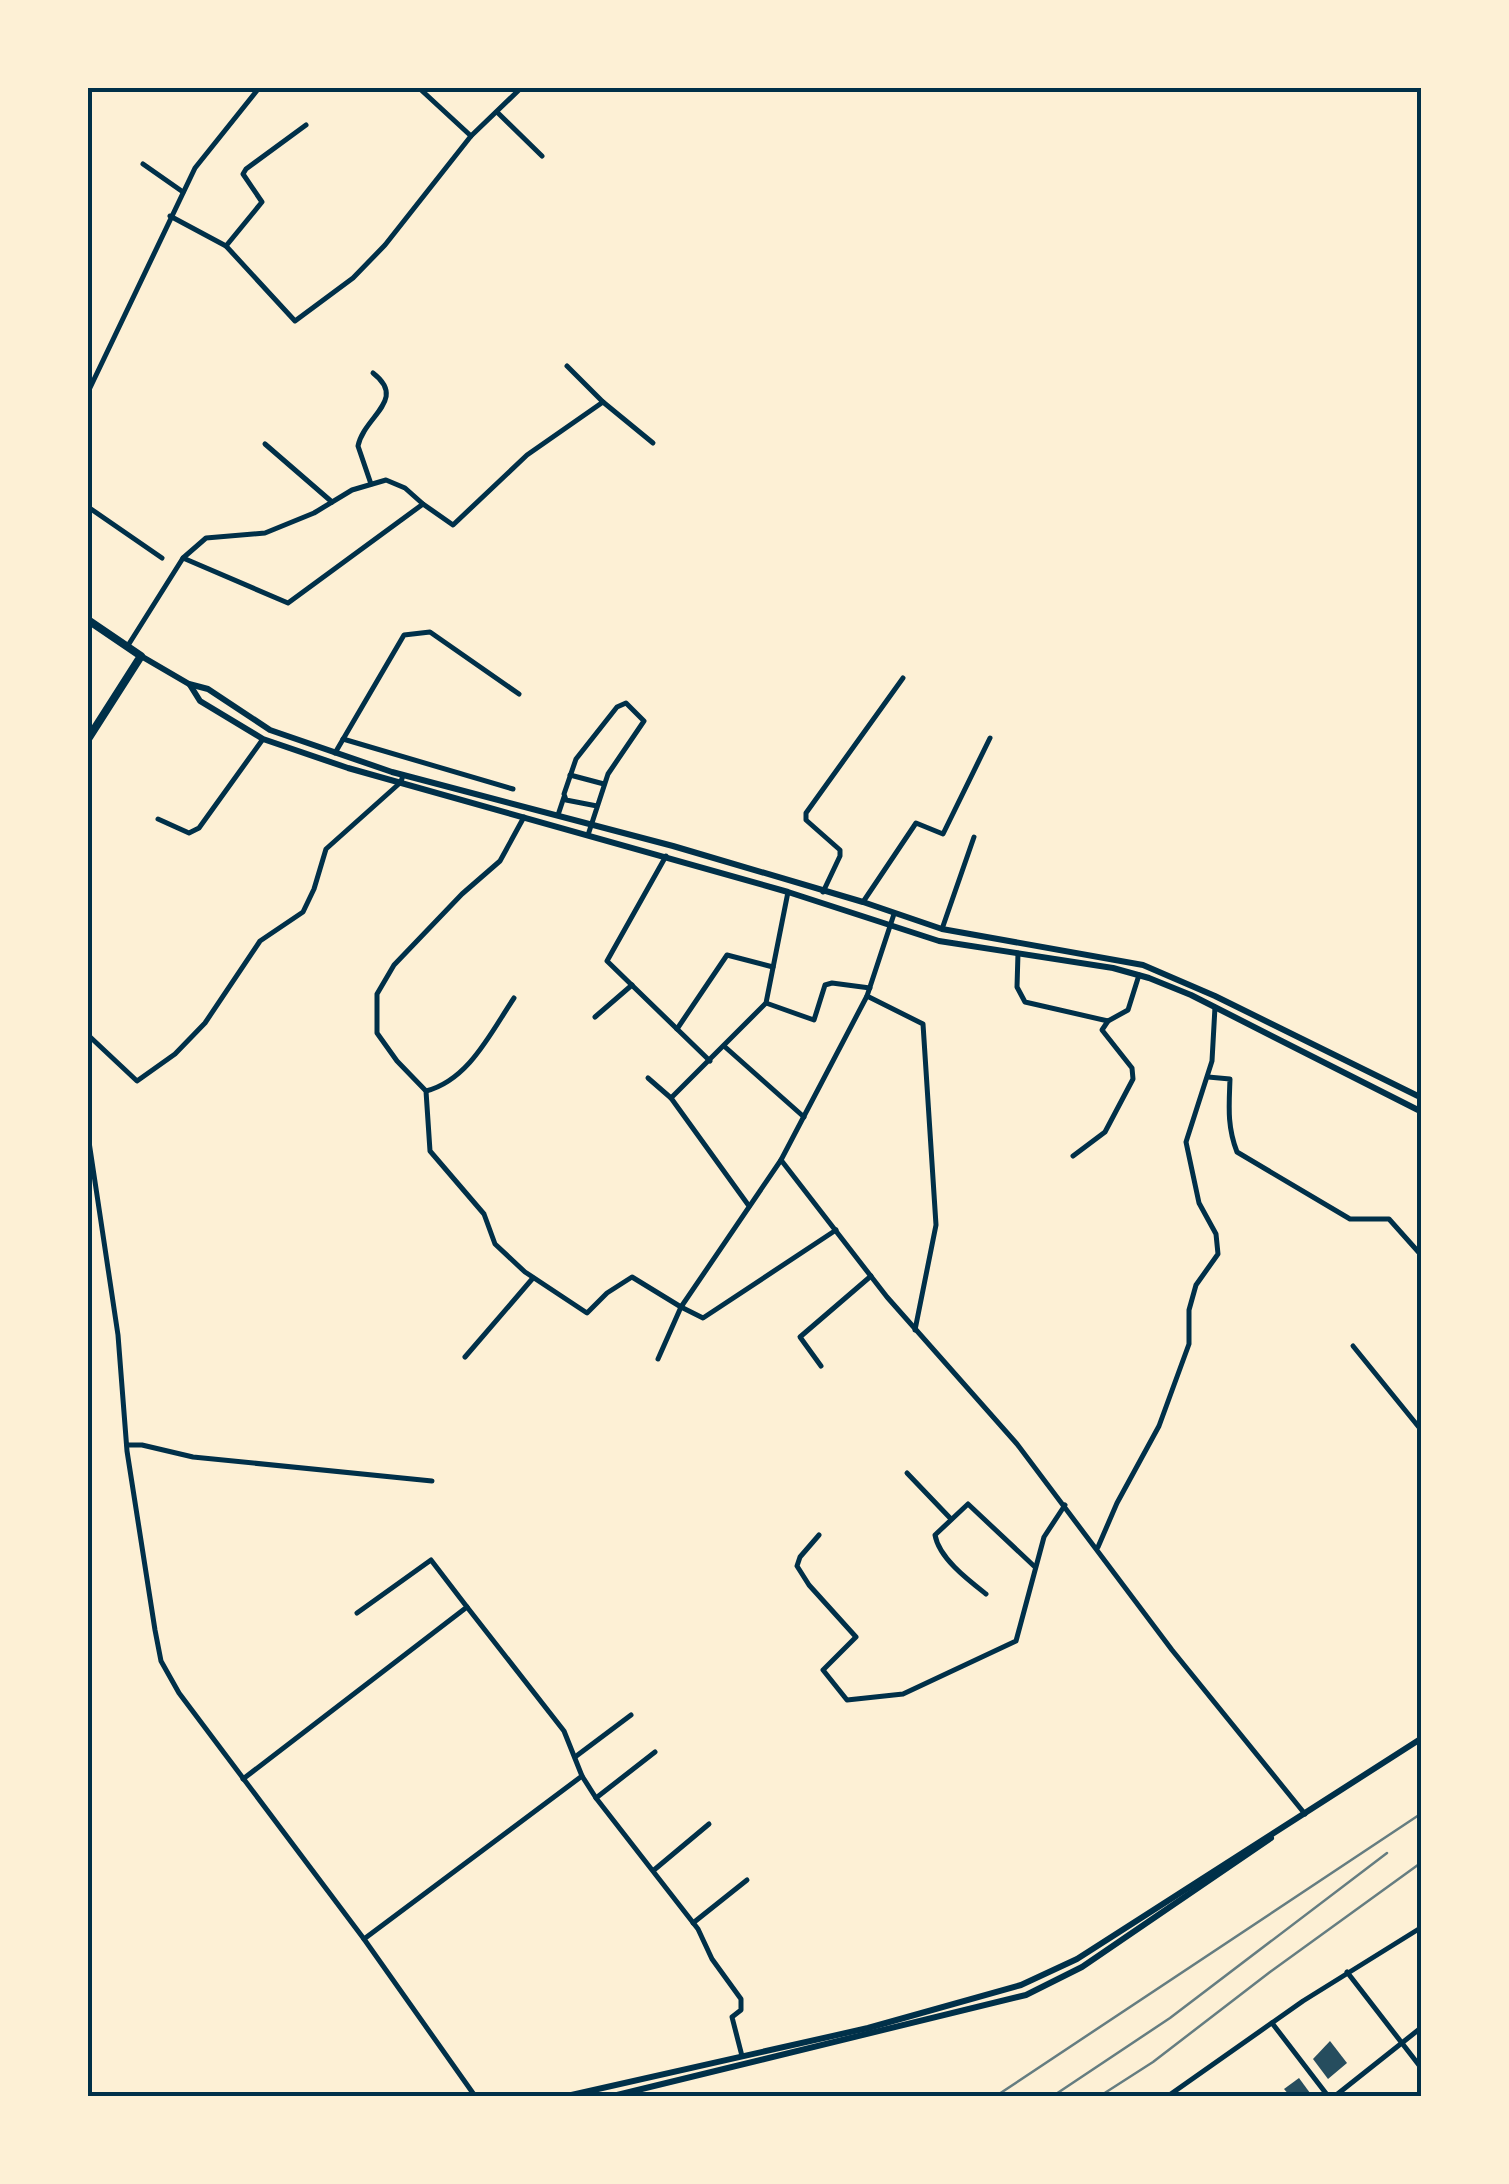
<svg xmlns="http://www.w3.org/2000/svg" width="1509" height="2184" viewBox="0 0 1509 2184" font-family="Ubuntu,sans-serif">
	<rect width="100%" height="100%" fill="#fdf0d5"/>
	<g fill="#264d5e">
		<path d="M1330,2041L1347,2063L1328,2079L1313,2059Z"/>
		<path d="M1299,2078L1310,2093L1306,2096H1290L1284,2089Z"/>
	</g>
	<g fill="none" stroke-linecap="round" stroke-linejoin="round">
		<g stroke="#003049" stroke-width="5">
			<path d="M419,88L471,136"/>
			<path d="M498,113L542,156"/>
			<path d="M143,164L183,192"/>
			<path d="M170,216L226,246L295,321L353,278L385,245L471,136L521,88"/>
			<path d="M226,246L262,202L243,174L246,169L306,125"/>
			<path d="M603,402L653,443"/>
			<path d="M265,444L332,502"/>
			<path d="M371,484L358,446C364,416 408,400 373,373"/>
			<path d="M88,507L162,558"/>
			<path d="M183,558L288,603L423,504L453,525L527,455L603,402L567,366"/>
			<path d="M127,647L183,558L206,538L265,533L314,513L352,490L386,480L405,488L423,504"/>
			<path d="M343,739L513,789"/>
			<path d="M335,753L404,635L430,632L519,694"/>
			<path d="M570,775L604,784"/>
			<path d="M558,815L564,797"/>
			<path d="M524,817L500,861L462,894L394,965L377,994V1033L397,1061L426,1091L430,1151L484,1214L495,1244L525,1272L587,1313L607,1293L632,1277L681,1307L781,1160L887,1297L1017,1444L1172,1650L1305,1814"/>
			<path d="M158,819L189,833L199,828L263,739"/>
			<path d="M588,835L608,774L644,721L626,703L617,707L576,759L564,794L566,800L597,806"/>
			<path d="M666,856L607,961L710,1061"/>
			<path d="M823,892L840,856V850L806,820V813L903,678"/>
			<path d="M863,902L916,823L943,834L990,738"/>
			<path d="M942,929L974,837"/>
			<path d="M1018,953L1017,987L1025,1002L1108,1021L1128,1010L1139,975"/>
			<path d="M867,996L894,914"/>
			<path d="M766,1003L814,1020L825,985L832,983L870,988"/>
			<path d="M595,1017L632,985"/>
			<path d="M677,1029L727,955L773,967"/>
			<path d="M88,1035L137,1081L175,1054L205,1023L260,941L303,912L314,889L326,849L401,782L403,775"/>
			<path d="M724,1046L804,1117"/>
			<path d="M1208,1077L1230,1079C1229,1106 1227,1126 1237,1152L1350,1219H1389L1422,1256"/>
			<path d="M648,1078L671,1098"/>
			<path d="M426,1091C469,1080 491,1032 514,998"/>
			<path d="M1073,1156L1105,1132L1133,1079L1132,1068L1102,1030L1108,1021"/>
			<path d="M781,1160L867,996L923,1024L936,1225L915,1330"/>
			<path d="M749,1206L671,1098L766,1003L788,892"/>
			<path d="M1353,1346L1422,1431"/>
			<path d="M465,1357L533,1278"/>
			<path d="M658,1359L681,1307L703,1318L836,1230"/>
			<path d="M821,1366L800,1337L871,1276"/>
			<path d="M127,1445H142L193,1457L432,1481"/>
			<path d="M907,1473L951,1519"/>
			<path d="M819,1535L800,1557L797,1566L809,1585L856,1637L823,1670L847,1700L903,1694L1016,1641L1044,1537L1065,1505"/>
			<path d="M1098,1547L1117,1503L1159,1426L1189,1344V1310L1196,1285L1218,1254L1216,1234L1199,1203L1186,1142L1212,1061L1215,1007"/>
			<path d="M986,1594C968,1580 939,1558 935,1535L968,1504L1035,1567"/>
			<path d="M467,1607L564,1731L582,1776L596,1798"/>
			<path d="M655,1752L596,1798L698,1929L712,1959L741,1999V2010L732,2017L742,2056"/>
			<path d="M575,1757L631,1715"/>
			<path d="M243,1779L467,1607L431,1560L357,1613"/>
			<path d="M654,1870L709,1824"/>
			<path d="M693,1923L747,1880"/>
			<path d="M364,1939L582,1776"/>
			<path d="M1347,1972L1422,2069"/>
			<path d="M1272,2023L1328,2096"/>
			<path d="M1335,2096L1422,2027"/>
		</g>
		<g stroke="#003049" stroke-width="5">
			<path d="M88,392L195,168L259,88"/>
			<path d="M88,1135L118,1335L127,1451L155,1630L161,1661L179,1693L364,1939L475,2096"/>
			<path d="M1168,2096L1303,2001L1422,1927"/>
		</g>
		<g stroke="#003049" stroke-width="6">
			<path d="M141,656L189,684L208,689L270,730L392,772L673,846L863,902L942,929L1143,965L1215,996L1422,1098"/>
			<path d="M190,685L200,701L263,739L348,768L788,892L939,941L1113,968L1149,978L1191,995L1422,1112"/>
			<path d="M567,2096L868,2028L1021,1985L1077,1959L1422,1738"/>
			<path d="M613,2096L1026,1995L1082,1967L1271,1838"/>
		</g>
		<path stroke="#003049" stroke-width="8" d="M88,620L141,656L88,739"/>
		<g stroke="#657d81" stroke-width="2.5">
			<path d="M996,2096L1422,1813"/>
			<path d="M1053,2096L1170,2018L1387,1853"/>
			<path d="M1100,2096L1153,2062L1270,1972L1422,1862"/>
		</g>
	</g>
	<rect width="1509" height="2184" fill="none" stroke="#fdf0d5" stroke-width="180"/>
	<rect x="90" y="90" width="1329" height="2004" fill="none" stroke="#003049" stroke-width="4"/>
</svg>
